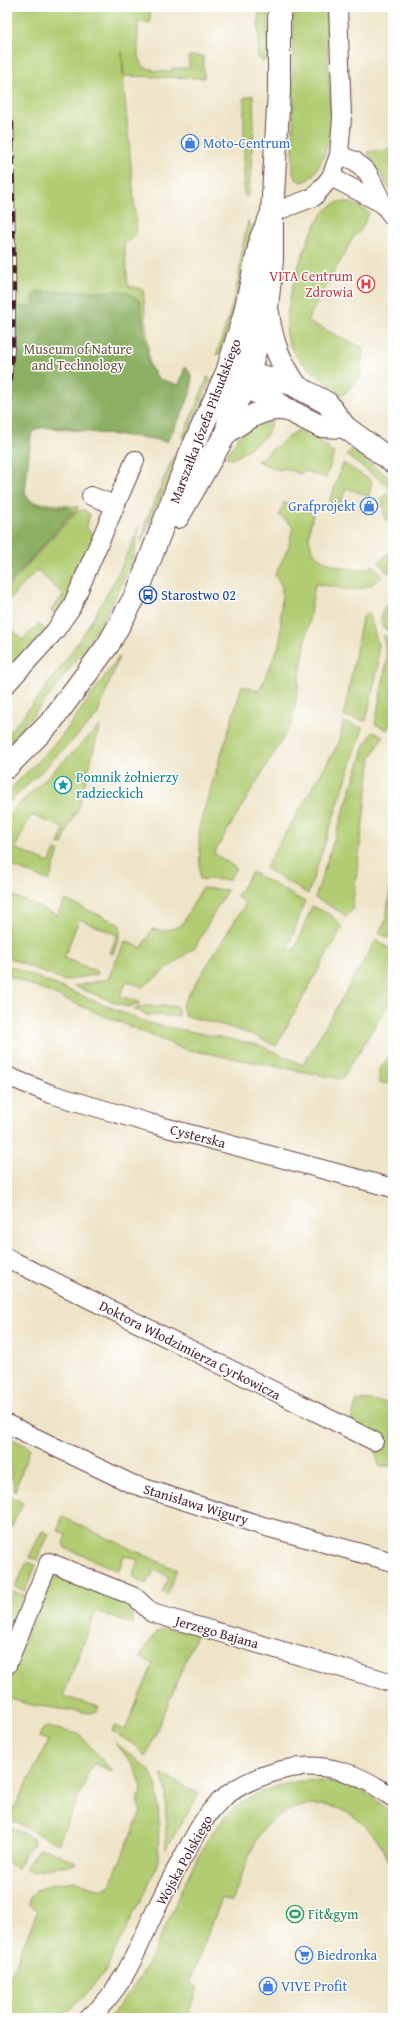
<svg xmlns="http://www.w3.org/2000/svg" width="400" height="2025" viewBox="0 0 400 2025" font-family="'Gentium Book Plus',serif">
	<rect width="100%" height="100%" fill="#fff"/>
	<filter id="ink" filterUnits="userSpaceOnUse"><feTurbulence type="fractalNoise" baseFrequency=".025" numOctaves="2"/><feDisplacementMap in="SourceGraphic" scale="8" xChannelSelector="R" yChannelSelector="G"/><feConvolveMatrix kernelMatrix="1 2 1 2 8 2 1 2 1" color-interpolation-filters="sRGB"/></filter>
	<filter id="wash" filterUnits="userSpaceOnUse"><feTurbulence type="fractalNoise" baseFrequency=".012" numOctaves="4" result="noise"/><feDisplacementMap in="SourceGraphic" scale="16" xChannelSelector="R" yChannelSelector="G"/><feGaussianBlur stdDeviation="0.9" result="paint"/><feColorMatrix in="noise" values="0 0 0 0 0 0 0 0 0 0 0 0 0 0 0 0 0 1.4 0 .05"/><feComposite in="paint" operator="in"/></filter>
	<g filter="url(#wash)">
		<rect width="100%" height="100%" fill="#eee4c7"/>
		<g fill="#b1cc72" stroke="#7e764e">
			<path d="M7,7H150V23L138,22V54L144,68L153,69V71L171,72L172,68H189V56H203L204,78L124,76L122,52L123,77L137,233L124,245L128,286L143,289L155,425L144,437L30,426L21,501L79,507L7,586Z"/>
			<path d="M259,7H268V60L262,61L258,57Z"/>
			<path d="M293,7H326C327,31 328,56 329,80C330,98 332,115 330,132C328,147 317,181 301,182L296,179L293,173Z"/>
			<path d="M253,95L254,127L249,194L247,197L244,195V98Z"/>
			<path d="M393,149V195L367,152Z"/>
			<path d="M339,202C352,201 359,206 369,213L361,230L354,236L307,321L363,348L360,377L342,396C335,390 329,384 321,378C308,367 296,360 289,343C278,318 305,239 320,217C325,210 331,205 339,202Z"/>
			<path d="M248,221L252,227L243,274L221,353L216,355C223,334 231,312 236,290C241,267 242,244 248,221Z"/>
			<path d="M208,376L210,381L185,440L183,436Z"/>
			<path d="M273,419L266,436L237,457L231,459L226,457C242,428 243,431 273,419Z"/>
			<path d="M298,430L321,441L334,453L326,478L305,471L300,474L286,468L279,470L257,461Z"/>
			<path d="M351,449L393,481V492L383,482L346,455Z"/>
			<path d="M174,455L178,457L141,543L146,521Z"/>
			<path d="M343,463L372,481L369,496L346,488L338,509L329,503Z"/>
			<path d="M385,494L393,499V523L385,520L382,499Z"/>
			<path d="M284,502L313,513C312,521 307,535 310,543C311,546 313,552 315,554C325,565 362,576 373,565L382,577C356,598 345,587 315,584L292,723L214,853L236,868L229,880L200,879L199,827L242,686L259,691L280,643L282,587L275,575L289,546L293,526L279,515Z"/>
			<path d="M84,510L90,514L86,528L105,544L59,617L51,610L64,595L37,570L7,602V588L77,511Z"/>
			<path d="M139,526C136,540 135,555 129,568C102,632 54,693 7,745V734C47,690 82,640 111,587C122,568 130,547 139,526Z"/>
			<path d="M393,549V569L387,573L379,562Z"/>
			<path d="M393,600V632L382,627C380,611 381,610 393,600Z"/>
			<path d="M369,612L378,645V667L366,721L344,716L362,618Z"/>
			<path d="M38,624L47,631L7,674V625L23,640Z"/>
			<path d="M383,635L393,640V719L387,730L375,724L387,660Z"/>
			<path d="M119,657L97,716L7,805V793L61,737Z"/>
			<path d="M343,722L363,728L308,894L265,868L340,741Z"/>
			<path d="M100,726L78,810L76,814L71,813L75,815L69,826L62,845L58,844L64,828L31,815L15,848L49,863L55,850L59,851L49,881L7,864V816Z"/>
			<path d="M373,732L383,736L371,758L352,910L346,917L341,912L315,898L366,743Z"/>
			<path d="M393,869V940L379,933L386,920Z"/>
			<path d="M252,872L305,902L288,948L294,950L312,906L331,915L342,927L276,1046C248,1031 217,1023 185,1016L182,1005L246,903L236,897Z"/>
			<path d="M202,888L227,890L195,947L143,987L127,981L120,996L141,1003L127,1007L74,986L108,979L125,941L142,948L152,929L163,931L181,926Z"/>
			<path d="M9,894L57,915L65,900L113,921L120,925V937L113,954L110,953L117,935L79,919L64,958L98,972V974L64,981L7,957V898Z"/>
			<path d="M376,940L393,951V997L342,1079L184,1049L7,975V965L148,1023L259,1045L303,1065Z"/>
			<path d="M145,1006H177L179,1016L147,1015L134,1009Z"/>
			<path d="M393,1050V1084L379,1083V1070Z"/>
			<path d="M357,1400L393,1403V1466H379L375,1447L350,1423Z"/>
			<path d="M7,1436L30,1448L15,1491L7,1454Z"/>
			<path d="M7,1482L10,1496L23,1503L7,1537Z"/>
			<path d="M62,1517L177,1570L167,1595L162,1592L169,1577L155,1569L146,1584L132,1577L138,1560L124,1555L119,1571L65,1548L63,1543L66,1534L58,1531Z"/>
			<path d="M42,1531L49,1534L37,1560L29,1557Z"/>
			<path d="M27,1562L36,1565L25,1591L15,1587Z"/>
			<path d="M56,1577L63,1578L129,1606L134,1619L133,1624L96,1611L63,1696L99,1707L97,1711L91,1713L31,1705L7,1698V1682L48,1580Z"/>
			<path d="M13,1592L24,1595L13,1622L7,1619V1605Z"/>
			<path d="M164,1628L197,1633L146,1757L134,1745L112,1731L114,1726L125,1730L153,1664L140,1657L155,1633Z"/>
			<path d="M47,1727L79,1734L113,1772L93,1763L58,1844L7,1818V1812L11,1814L49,1741L39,1737L42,1730Z"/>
			<path d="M115,1742L150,1771L157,1786L159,1823L158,1858L157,1867L105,1971C92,1988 74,2011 54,2018H7V1978L9,1979L38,1910L29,1905L30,1898L37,1890L49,1885L75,1881L102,1890L109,1887L141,1811L137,1802C150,1781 127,1758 115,1742Z"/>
			<path d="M161,1774L199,1794L166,1849V1789Z"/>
			<path d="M299,1781C340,1780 363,1786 393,1814V1870C386,1853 377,1837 363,1824C337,1798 293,1799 267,1825C252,1840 240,1881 232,1902L222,1898L189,1983L198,1987L187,2018H109C124,2000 139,1981 149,1961C172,1917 192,1854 224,1818C243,1796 271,1787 299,1781Z"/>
			<path d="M7,1825L33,1839L34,1844L24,1853L18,1868L10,1865L7,1858Z"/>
			<path d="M46,1848L77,1863L33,1872L25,1869L38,1849Z"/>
		</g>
		<path fill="#8cb064" stroke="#6b6848" d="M117,291L127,292L140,301L148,364L159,379L179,385L185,367C205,381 175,425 167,442C147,437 127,436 106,434C84,432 57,423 36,429L31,435L25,493C32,509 54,506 70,508L73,511L7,586V307H30L34,304V295L37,292Z"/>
	</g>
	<g filter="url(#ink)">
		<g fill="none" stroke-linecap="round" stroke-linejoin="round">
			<defs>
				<g id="street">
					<path d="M339,155L355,161L368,173L383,204L393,217"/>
					<path d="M331,177L383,204"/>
					<path d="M272,213L314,197L331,177L339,155L342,117L338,7"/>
					<path d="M91,496L115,505"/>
					<path d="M7,684L55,631L71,608L135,460"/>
					<path d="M7,1076L51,1094L149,1123L393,1188"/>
					<path d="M7,1258L374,1441"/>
					<path d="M7,1424L132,1484L263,1526L393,1562"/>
					<path d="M7,1665L49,1562L135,1597L152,1613L393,1683"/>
					<path d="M89,2018C121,1990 134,1958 151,1920C163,1894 176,1869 190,1844C198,1830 206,1814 219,1802C237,1784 262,1775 286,1769C325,1761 362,1774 393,1798"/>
				</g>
				<g id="secondary">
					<path d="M268,313C272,344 279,360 297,387"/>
					<path d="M234,372L249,373L292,384L327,403L345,427L393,462"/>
					<path d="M234,378L244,388L269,397L288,410L320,426L345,427"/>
					<path d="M226,433C244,420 265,405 288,410"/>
					<path d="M178,517L226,433L230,415L244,388L249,373L267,307L272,260V213L279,91V7"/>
					<path d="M7,767L50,723L108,645L138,591L189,456L227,372L244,316L261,238L272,213"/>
				</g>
			</defs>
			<use href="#street" stroke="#633d42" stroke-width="20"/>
			<use href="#secondary" stroke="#633d42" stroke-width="24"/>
			<use href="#street" stroke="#fff" stroke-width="18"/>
			<use href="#secondary" stroke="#fff" stroke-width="22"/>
			<defs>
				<path id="rail" d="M7,409L13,344L14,296L12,123"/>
			</defs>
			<use href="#rail" stroke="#4a1f2b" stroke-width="4.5"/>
			<use href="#rail" stroke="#fff" stroke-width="3" stroke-dasharray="9" stroke-linecap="butt"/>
		</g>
	</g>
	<defs>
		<symbol id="shop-ring" viewBox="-11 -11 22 22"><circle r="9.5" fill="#fff" stroke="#3f7fe0" stroke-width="1.5"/><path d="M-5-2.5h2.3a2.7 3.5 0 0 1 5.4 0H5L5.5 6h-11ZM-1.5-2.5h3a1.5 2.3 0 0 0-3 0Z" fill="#3f7fe0"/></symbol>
		<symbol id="hospital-ring" viewBox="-11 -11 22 22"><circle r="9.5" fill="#fff" stroke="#e0444e" stroke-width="1.5"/><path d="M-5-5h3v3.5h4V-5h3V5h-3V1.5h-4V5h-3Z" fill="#e0444e"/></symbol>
		<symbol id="bus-ring" viewBox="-11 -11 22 22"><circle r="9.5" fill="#fff" stroke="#1a4fb4" stroke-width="1.5"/><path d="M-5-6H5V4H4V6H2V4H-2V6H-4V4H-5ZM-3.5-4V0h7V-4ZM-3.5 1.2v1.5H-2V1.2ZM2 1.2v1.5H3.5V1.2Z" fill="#1a4fb4"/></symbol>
		<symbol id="sight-ring" viewBox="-11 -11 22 22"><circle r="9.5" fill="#fff" stroke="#0f9aa8" stroke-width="1.5"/><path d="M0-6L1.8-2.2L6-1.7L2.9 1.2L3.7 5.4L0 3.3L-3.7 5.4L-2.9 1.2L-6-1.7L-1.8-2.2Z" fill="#0f9aa8"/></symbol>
		<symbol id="stadium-ring" viewBox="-11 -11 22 22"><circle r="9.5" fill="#fff" stroke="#2e9e5b" stroke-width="1.5"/><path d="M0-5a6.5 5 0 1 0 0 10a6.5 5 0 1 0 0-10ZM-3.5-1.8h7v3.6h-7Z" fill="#2e9e5b"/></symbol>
		<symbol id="supermarket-ring" viewBox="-11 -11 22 22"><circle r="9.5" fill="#fff" stroke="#3f7fe0" stroke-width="1.5"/><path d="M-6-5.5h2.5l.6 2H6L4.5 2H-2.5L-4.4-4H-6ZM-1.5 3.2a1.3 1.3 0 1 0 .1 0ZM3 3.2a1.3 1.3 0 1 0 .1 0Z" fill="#3f7fe0"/></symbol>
	</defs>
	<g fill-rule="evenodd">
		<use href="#shop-ring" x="180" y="133" width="20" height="20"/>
		<use href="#hospital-ring" x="356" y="274" width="20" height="20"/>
		<use href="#shop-ring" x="359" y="496" width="20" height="20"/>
		<use href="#bus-ring" x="138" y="585" width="20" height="20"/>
		<use href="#sight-ring" x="53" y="775" width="20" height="20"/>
		<use href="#stadium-ring" x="285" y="1904" width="20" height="20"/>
		<use href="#supermarket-ring" x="294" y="1945" width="20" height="20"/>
		<use href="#shop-ring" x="258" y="1976" width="20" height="20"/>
	</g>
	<g text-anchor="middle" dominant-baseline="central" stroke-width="3" stroke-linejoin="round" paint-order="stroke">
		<g font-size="14" fill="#366cbe" stroke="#fff" text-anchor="start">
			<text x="203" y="143">Moto-Centrum</text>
			<text x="356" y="506" text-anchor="end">Grafprojekt</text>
			<text x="317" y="1955">Biedronka</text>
			<text x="281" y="1986">VIVE Profit</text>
		</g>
		<g font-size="14" fill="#be3a42" stroke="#fff" text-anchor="end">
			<text x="353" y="276">VITA Centrum<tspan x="353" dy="16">Zdrowia</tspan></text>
		</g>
		<g font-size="14" fill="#695340" stroke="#fff">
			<text x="78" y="349">Museum of Nature<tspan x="78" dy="16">and Technology</tspan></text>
		</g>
		<g font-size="14" fill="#4a1f2b" stroke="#fff">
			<text transform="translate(205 421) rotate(-69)">Marszałka Józefa Piłsudskiego</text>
			<text transform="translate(198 1136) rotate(15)">Cysterska</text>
			<text transform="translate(190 1350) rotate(27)">Doktora Włodzimierza Cyrkowicza</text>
			<text transform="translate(196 1504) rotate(17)">Stanisława Wigury</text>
			<text transform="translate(217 1632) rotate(16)">Jerzego Bajana</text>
			<text transform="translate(184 1860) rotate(-61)">Wojska Polskiego</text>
		</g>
		<g font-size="14" fill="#164399" stroke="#fff" text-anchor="start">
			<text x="161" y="595">Starostwo 02</text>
		</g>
		<g font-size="14" fill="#0d838f" stroke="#fff" text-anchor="start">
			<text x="76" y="777">Pomnik żołnierzy<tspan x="76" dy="16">radzieckich</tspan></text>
		</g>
		<g font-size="14" fill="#27864d" stroke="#fff" text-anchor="start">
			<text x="308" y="1914">Fit&amp;gym</text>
		</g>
	</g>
	<rect width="400" height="2025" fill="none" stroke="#fff" stroke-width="24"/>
</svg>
